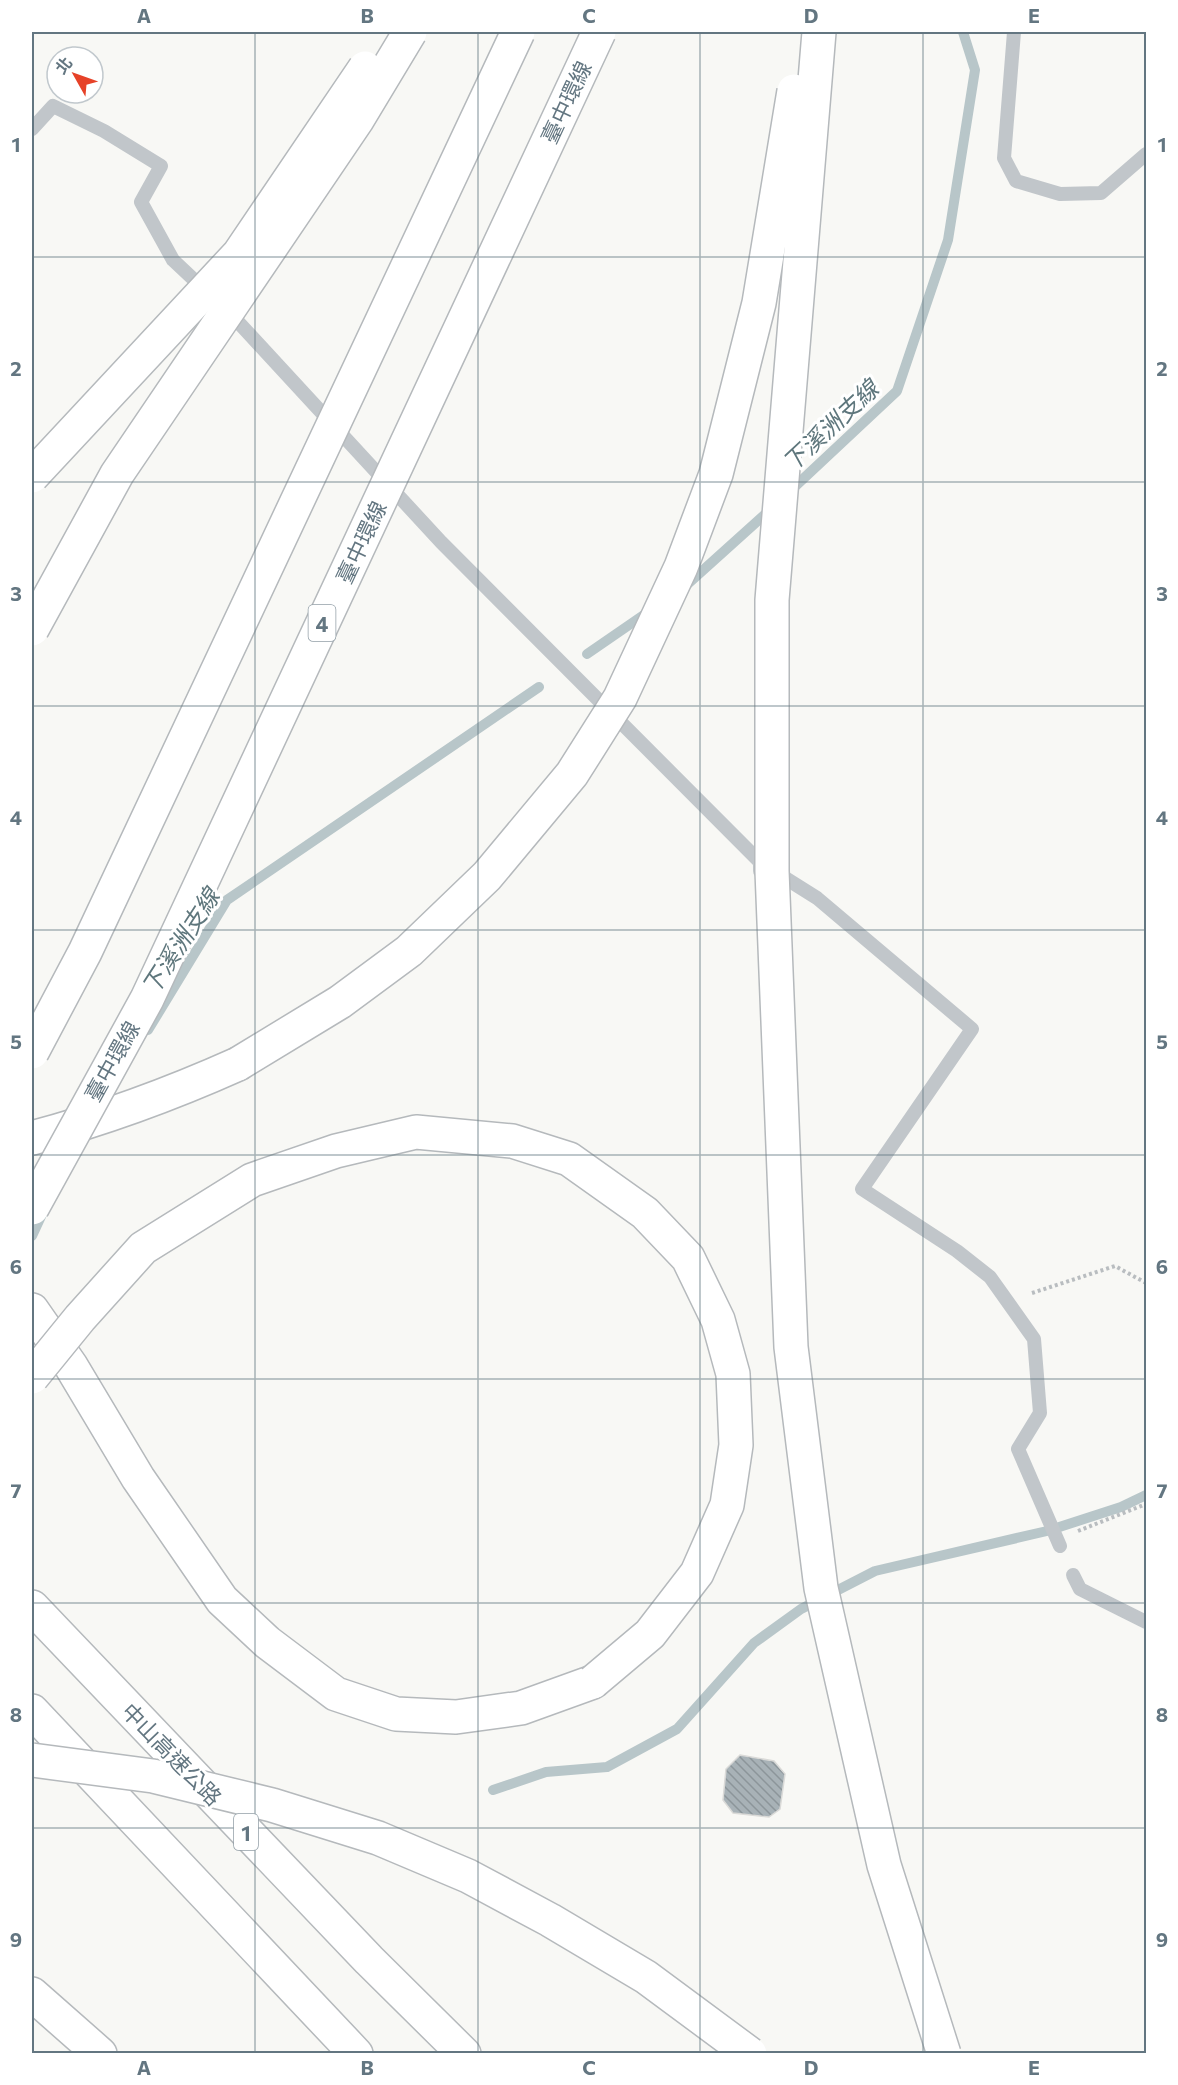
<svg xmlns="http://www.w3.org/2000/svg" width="1178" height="2085" viewBox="0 0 1178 2085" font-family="Commissioner,'Noto Sans TC',sans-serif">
	<defs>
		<pattern id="building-back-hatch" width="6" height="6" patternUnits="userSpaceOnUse" patternTransform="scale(1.5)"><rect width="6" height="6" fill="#a8b2b7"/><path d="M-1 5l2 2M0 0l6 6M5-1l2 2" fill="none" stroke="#8c959a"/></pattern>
	</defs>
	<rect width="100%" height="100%" fill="#f8f8f5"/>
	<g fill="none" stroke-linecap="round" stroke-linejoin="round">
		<g stroke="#b8c6c9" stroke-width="10">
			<path d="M788,493L897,391L948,240L975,70L963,32"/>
			<path d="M681,590L772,508"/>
			<path d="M587,654L648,612"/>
			<path d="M148,1030L227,900L539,687"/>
			<path d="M32,1236L44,1210"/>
			<path d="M493,1790L546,1772L607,1767L677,1729L754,1643L801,1609L875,1571L1047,1531L1121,1507L1146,1495"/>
		</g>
	</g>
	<path fill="url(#building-back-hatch)" stroke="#dadad8" stroke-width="1.5" d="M740,1755L774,1761L785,1774L780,1809L769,1817L733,1813L723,1800L726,1769Z"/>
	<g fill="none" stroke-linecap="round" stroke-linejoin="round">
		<defs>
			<g id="highway">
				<path d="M32,1138C103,1119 171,1094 238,1064"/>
				<path d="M32,1310L71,1366L138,1478L222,1600L267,1642L336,1694L396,1714L456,1717L521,1708L593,1682"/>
				<path d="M32,1607L369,1960L464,2054"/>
				<path d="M32,1711L356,2054"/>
				<path d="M32,1994L100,2054"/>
			</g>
		</defs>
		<use href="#highway" stroke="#b5b9bc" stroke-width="36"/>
		<g stroke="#b9bdc0" stroke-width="4" stroke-dasharray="3 3" stroke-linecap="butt">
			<path d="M1032,1293L1115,1266L1146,1283"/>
			<path d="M1078,1531L1146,1504"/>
		</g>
		<g stroke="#c1c6ca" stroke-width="14">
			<path d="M1014,32L1004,158L1016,181L1060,194L1101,193L1146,154"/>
			<path d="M32,129L53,106L104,131L161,166L141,202L173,260L207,292"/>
			<path d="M228,311L441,542L760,862V871"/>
			<path d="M774,871L817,898L972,1029L862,1189L957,1251L990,1277L1034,1339L1040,1413L1018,1449L1060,1546"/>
			<path d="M1073,1575L1080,1589L1146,1622"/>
		</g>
		<use href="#highway" stroke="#fff" stroke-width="33"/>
		<defs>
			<g id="highway-bridge">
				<path d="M819,32L772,600V871L791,1347L821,1588L884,1865L944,2054"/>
				<path d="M32,476L239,254L365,68"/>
				<path d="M32,629L117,474L357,120L410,32"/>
				<path d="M32,1052L85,952L518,32"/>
				<path d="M238,1064L340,1002L409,951L487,876L572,774L620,698L681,567L716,474L759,303L794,91"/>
				<path d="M32,1208L147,999L599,32"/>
				<path d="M32,1377L80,1318L143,1248L252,1180L336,1151L416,1132L512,1141L569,1159L645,1213L688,1258L718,1320L733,1374L736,1445L727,1505L697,1573L650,1634L593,1682"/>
				<path d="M32,1760L153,1776L272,1805L378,1838L468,1876L550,1920L646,1977L750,2054"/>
			</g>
		</defs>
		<use href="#highway-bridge" stroke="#b5b9bc" stroke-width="36" stroke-linecap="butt"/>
		<use href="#highway-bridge" stroke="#fff" stroke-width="33"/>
	</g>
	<path fill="none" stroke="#637681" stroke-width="1.5" stroke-opacity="0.55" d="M255,32V2054M478,32V2054M700,32V2054M923,32V2054M32,257H1146M32,482H1146M32,706H1146M32,930H1146M32,1155H1146M32,1379H1146M32,1603H1146M32,1828H1146"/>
	<g text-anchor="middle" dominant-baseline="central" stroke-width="6" stroke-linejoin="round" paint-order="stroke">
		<g fill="#fff" stroke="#929fa7" stroke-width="1.5">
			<rect x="308.5" y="605" width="27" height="36" rx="4.5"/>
			<rect x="234" y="1814" width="24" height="36" rx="4.5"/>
		</g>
		<g font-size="21" font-weight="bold" fill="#637681">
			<text x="322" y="623">4</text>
			<text x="246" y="1832">1</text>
		</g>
		<g font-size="22" fill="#637681" stroke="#fff">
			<text transform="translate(566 102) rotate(-65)">臺中環線</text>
			<text transform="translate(361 542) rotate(-65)">臺中環線</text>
			<text transform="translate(112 1061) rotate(-61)">臺中環線</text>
			<text transform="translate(172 1754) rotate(46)">中山高速公路</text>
		</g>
		<g font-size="24" font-style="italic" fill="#5e767c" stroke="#fff">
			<text transform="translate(830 425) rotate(-43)">下溪洲支線</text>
			<text transform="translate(180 941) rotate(-57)">下溪洲支線</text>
		</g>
	</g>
	<rect width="1178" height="2085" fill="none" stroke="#ffffff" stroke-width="66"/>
	<g transform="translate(75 75) rotate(310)"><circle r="28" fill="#ffffff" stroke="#c1c8cd" stroke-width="1.5"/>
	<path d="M0-4.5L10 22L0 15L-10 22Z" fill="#e64228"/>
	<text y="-9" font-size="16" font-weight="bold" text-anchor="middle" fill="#637681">北</text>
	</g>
	<rect x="33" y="33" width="1112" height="2019" fill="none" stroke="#637681" stroke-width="2"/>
	<g font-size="20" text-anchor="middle" font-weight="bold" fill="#637681">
		<text x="144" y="23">A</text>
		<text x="367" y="23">B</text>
		<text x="589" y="23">C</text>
		<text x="811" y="23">D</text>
		<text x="1034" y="23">E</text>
		<text x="16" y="152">1</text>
		<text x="1162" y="152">1</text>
		<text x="16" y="376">2</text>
		<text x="1162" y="376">2</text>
		<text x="16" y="601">3</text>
		<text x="1162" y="601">3</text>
		<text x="16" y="825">4</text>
		<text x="1162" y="825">4</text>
		<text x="16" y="1049">5</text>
		<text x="1162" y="1049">5</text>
		<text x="16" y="1274">6</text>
		<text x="1162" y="1274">6</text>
		<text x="16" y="1498">7</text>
		<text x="1162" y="1498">7</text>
		<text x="16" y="1722">8</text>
		<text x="1162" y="1722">8</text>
		<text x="16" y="1947">9</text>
		<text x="1162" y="1947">9</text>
		<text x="144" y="2075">A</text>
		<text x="367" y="2075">B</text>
		<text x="589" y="2075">C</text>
		<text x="811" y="2075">D</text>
		<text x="1034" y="2075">E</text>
	</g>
</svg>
